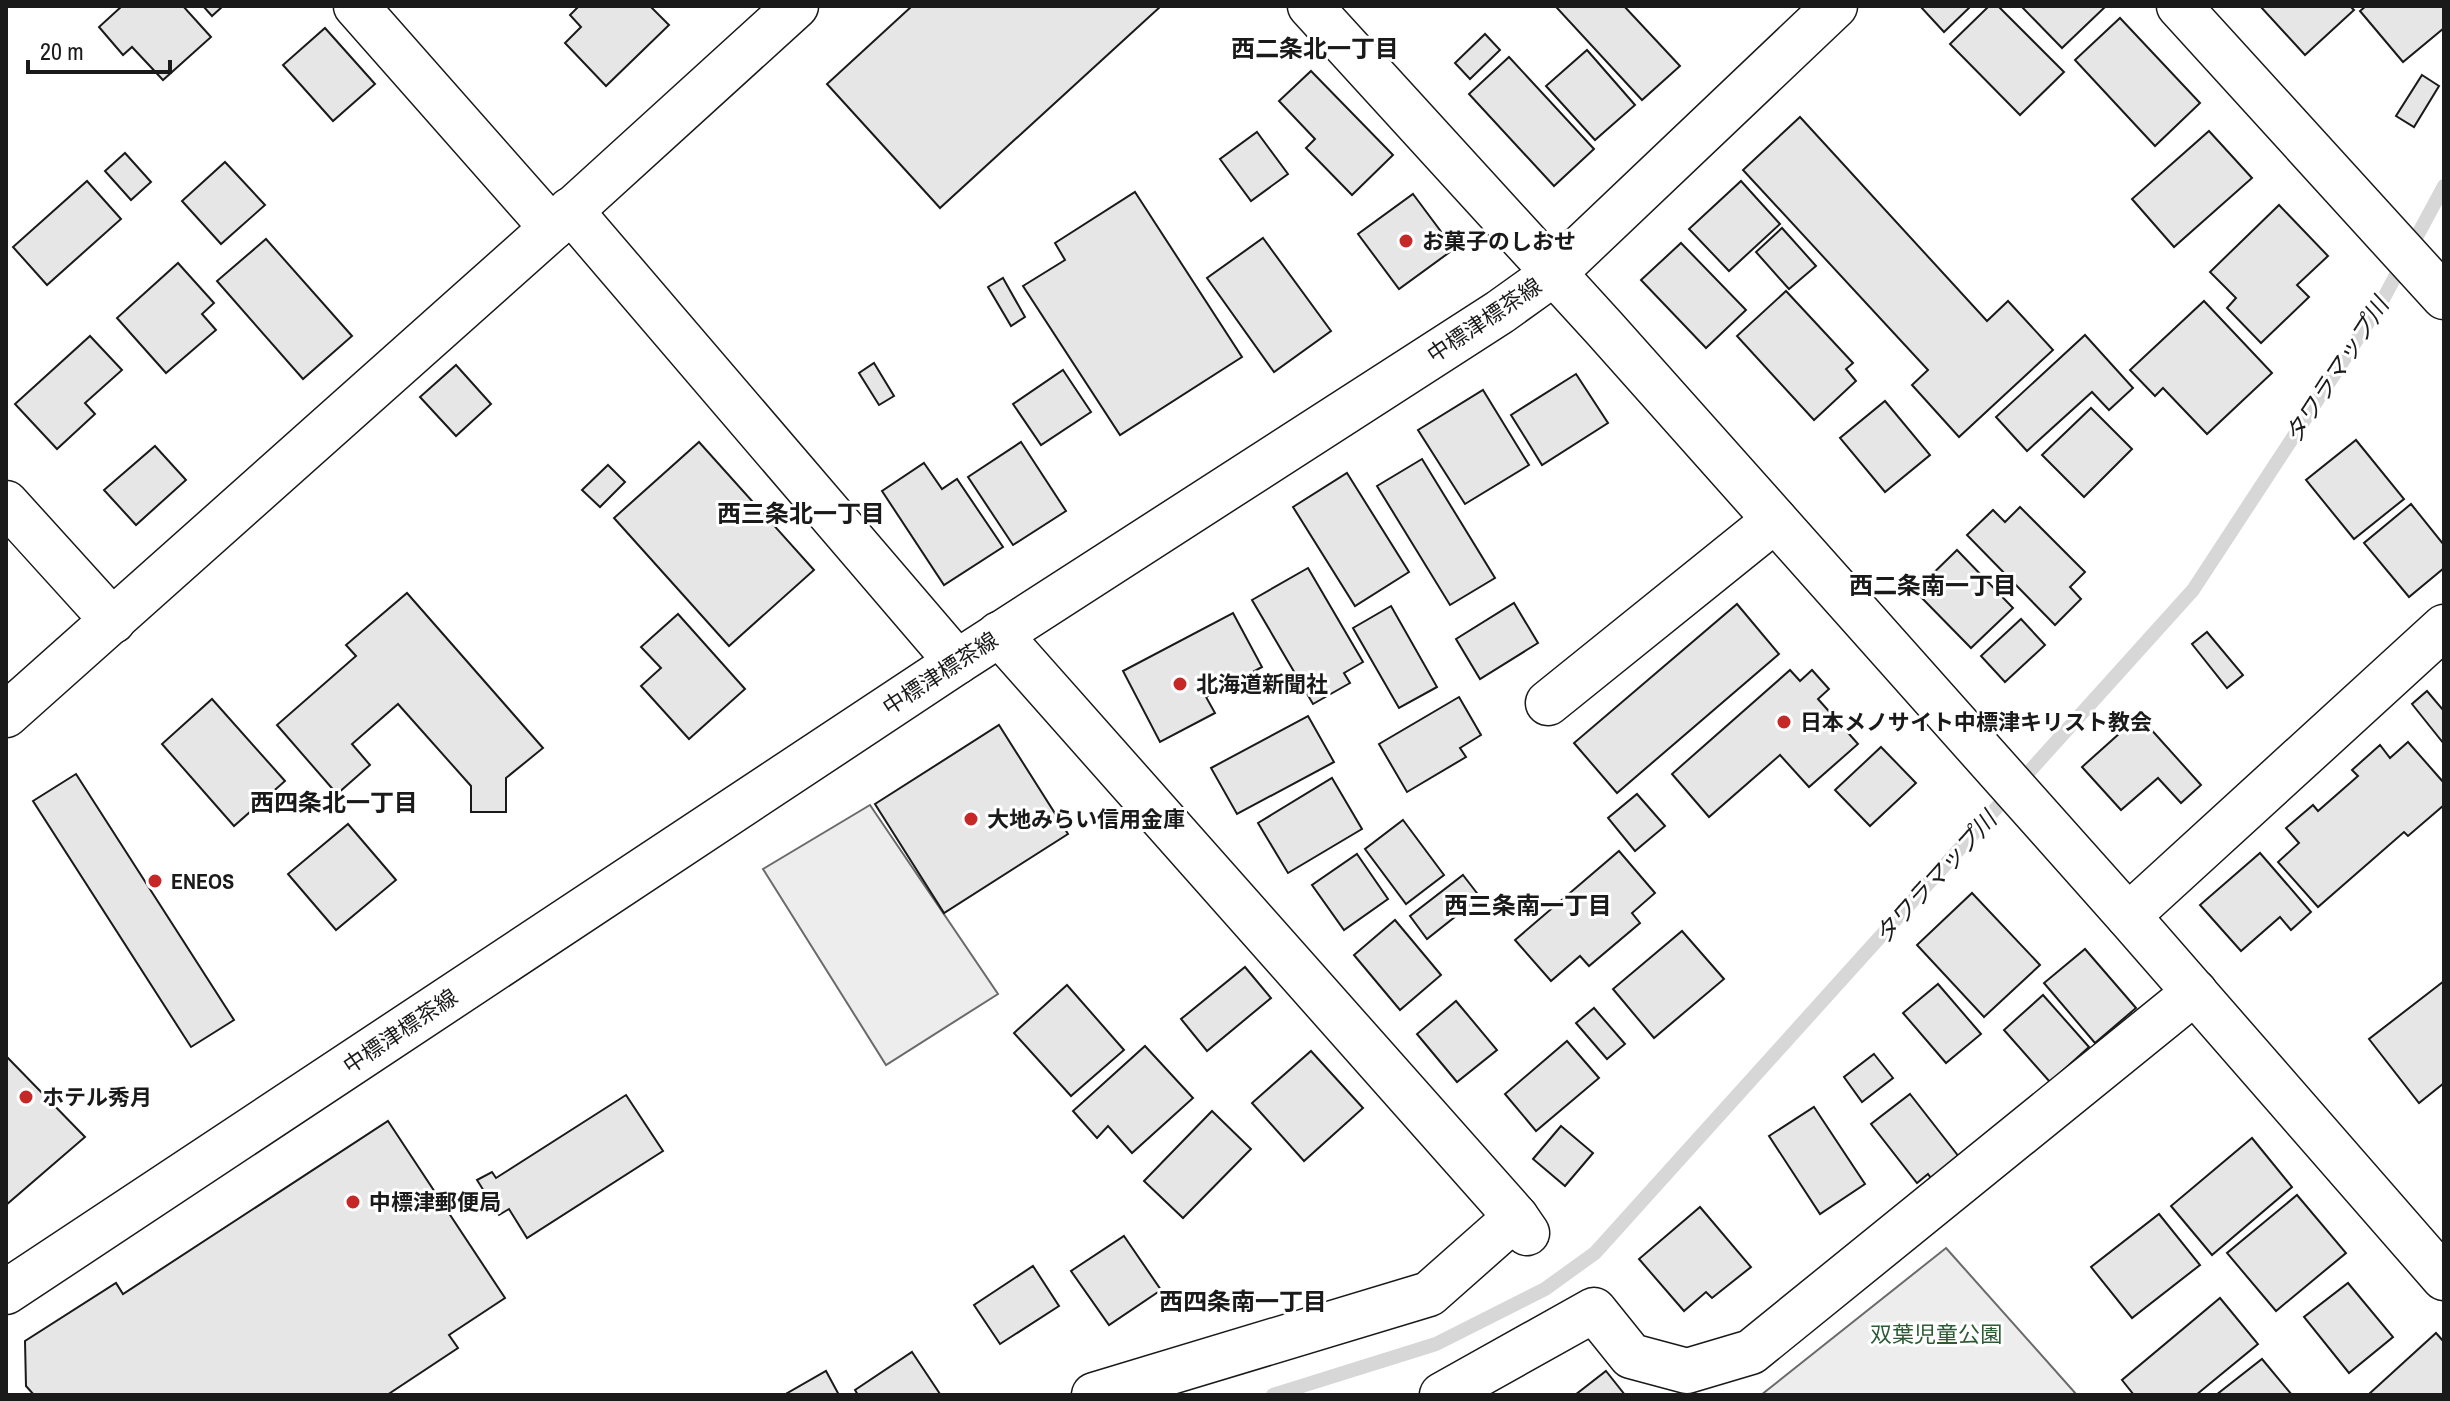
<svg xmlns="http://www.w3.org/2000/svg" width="2450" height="1401" viewBox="0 0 2450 1401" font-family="'Archivo Narrow','Noto Sans JP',sans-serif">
	<rect width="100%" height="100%" fill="#fff"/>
	<g fill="#ededed" stroke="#6a6a6a" stroke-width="2">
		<path d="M870,805L998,994L886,1065L763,869Z"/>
		<path d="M1946,1248L2077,1395H1761Z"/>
	</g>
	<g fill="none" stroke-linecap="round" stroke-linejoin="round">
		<path stroke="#d7d7d7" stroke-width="14" d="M1273,1395L1436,1344L1545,1289L1595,1253L2193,590L2381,303L2444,186"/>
	</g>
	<g fill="#e6e6e6" stroke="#1a1a1a" stroke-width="2">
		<path d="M122,6H183L211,37L163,80L132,47L123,55L99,27Z"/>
		<path d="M203,6H223L212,16Z"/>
		<path d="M579,6H650L669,25L606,86L565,43L581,27L570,15Z"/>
		<path d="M912,6H1161L940,208L827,84Z"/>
		<path d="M1560,6H1624L1680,66L1642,100L1557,8Z"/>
		<path d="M1920,6H1971L1944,32Z"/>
		<path d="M1989,6H1998L2064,72L2020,115L1950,44Z"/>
		<path d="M2021,6H2106L2062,48Z"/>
		<path d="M2260,6H2350L2354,10L2305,55Z"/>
		<path d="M2366,6H2444V28L2403,62L2360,11Z"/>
		<path d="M2120,18L2200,103L2155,146L2075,60Z"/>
		<path d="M325,28L375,84L333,121L283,65Z"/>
		<path d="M1485,34L1500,50L1470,79L1455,63Z"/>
		<path d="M1587,50L1635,105L1595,140L1546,86Z"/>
		<path d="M1509,57L1594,149L1554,186L1469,94Z"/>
		<path d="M1311,71L1393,155L1352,195L1306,148L1315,139L1279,101Z"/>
		<path d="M2422,75L2439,86L2414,127L2396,116Z"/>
		<path d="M1800,117L1987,321L2008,301L2053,350L1959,437L1912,385L1928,370L1743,170Z"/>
		<path d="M2209,131L2252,178L2174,247L2132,199Z"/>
		<path d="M1257,132L1288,174L1251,201L1220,159Z"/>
		<path d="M125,153L151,182L131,200L105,171Z"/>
		<path d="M225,162L265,205L221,244L182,201Z"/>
		<path d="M87,181L121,219L47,285L13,247Z"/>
		<path d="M1741,181L1780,224L1729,271L1689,229Z"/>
		<path d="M1135,192L1242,357L1120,435L1023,286L1065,260L1055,243Z"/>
		<path d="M1413,194L1454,249L1399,289L1358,234Z"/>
		<path d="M2279,205L2328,256L2297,285L2309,297L2261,343L2227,308L2236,298L2210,272Z"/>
		<path d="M1782,228L1816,266L1789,289L1756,252Z"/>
		<path d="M1263,238L1331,331L1274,372L1207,278Z"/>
		<path d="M266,239L352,336L303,379L217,281Z"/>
		<path d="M1681,243L1746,310L1706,348L1641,280Z"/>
		<path d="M178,263L214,303L202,314L216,330L166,373L117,318Z"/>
		<path d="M1003,278L1025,317L1011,326L988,287Z"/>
		<path d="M1786,291L1853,363L1846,369L1856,381L1814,420L1737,336Z"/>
		<path d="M2204,301L2272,373L2207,434L2163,388L2155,396L2130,370Z"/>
		<path d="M2085,335L2133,388L2109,410L2092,392L2027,451L1996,417Z"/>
		<path d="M90,336L122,370L85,403L95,414L57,449L15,404Z"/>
		<path d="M874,363L894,396L879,405L859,373Z"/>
		<path d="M456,365L491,404L456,436L420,397Z"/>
		<path d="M1063,370L1091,412L1041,445L1013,404Z"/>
		<path d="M1576,374L1608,423L1542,465L1511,415Z"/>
		<path d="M1483,390L1529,465L1465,504L1418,430Z"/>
		<path d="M1885,401L1930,455L1885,492L1840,438Z"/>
		<path d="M2091,408L2132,449L2084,497L2042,455Z"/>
		<path d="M2356,440L2404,499L2354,539L2306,480Z"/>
		<path d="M699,442L814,570L729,646L614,518Z"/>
		<path d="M1021,442L1066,511L1013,545L968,477Z"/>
		<path d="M155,446L186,480L136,525L104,490Z"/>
		<path d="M1422,459L1495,578L1450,605L1377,486Z"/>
		<path d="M924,463L942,489L957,479L1003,547L944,585L882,491Z"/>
		<path d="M608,465L625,482L600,507L582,490Z"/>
		<path d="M1347,473L1409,572L1355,606L1293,507Z"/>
		<path d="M2411,504L2444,545V568L2409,597L2364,543Z"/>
		<path d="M2020,507L2085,572L2070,587L2081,599L2055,625L1967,535L1993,510L2005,522Z"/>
		<path d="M1957,550L2013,608L1971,648L1915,591Z"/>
		<path d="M1308,568L1363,662L1344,673L1350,683L1313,704L1252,600Z"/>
		<path d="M407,593L543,748L506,778V812H471V786L398,704L352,744L370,765L337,794L277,725L356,656L346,645Z"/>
		<path d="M1514,603L1538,643L1480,679L1456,639Z"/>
		<path d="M1737,604L1779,654L1617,793L1574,743Z"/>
		<path d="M1391,606L1437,687L1399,708L1353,628Z"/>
		<path d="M1233,613L1262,667L1206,697L1215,713L1160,742L1123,671Z"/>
		<path d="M678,614L745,689L689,739L641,686L661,668L641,647Z"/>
		<path d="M2021,619L2045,645L2005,682L1981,656Z"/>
		<path d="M2207,632L2243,675L2227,688L2192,644Z"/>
		<path d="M1790,670L1800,681L1812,670L1829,689L1818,699L1858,744L1809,787L1780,755L1709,817L1672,774Z"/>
		<path d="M2427,691L2444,711V744L2412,704Z"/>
		<path d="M1459,697L1481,735L1460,748L1466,757L1407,792L1379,744Z"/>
		<path d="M212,699L285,781L234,826L162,744Z"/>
		<path d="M1308,716L1334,762L1237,814L1211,768Z"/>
		<path d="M2139,716L2201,785L2181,803L2158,778L2121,810L2082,767Z"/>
		<path d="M999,725L1068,834L944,913L875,804Z"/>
		<path d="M2408,742L2444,783V805L2408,836L2404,832L2318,907L2278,862L2299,843L2286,828L2313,805L2318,811L2358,776L2352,770L2380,745L2390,758Z"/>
		<path d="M1881,747L1916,783L1870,826L1835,790Z"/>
		<path d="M76,774L234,1020L191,1047L33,801Z"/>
		<path d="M1332,778L1362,829L1288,873L1258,823Z"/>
		<path d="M1637,794L1665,826L1635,851L1608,818Z"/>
		<path d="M1403,820L1444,875L1406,904L1365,849Z"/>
		<path d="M348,824L396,880L336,930L288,874Z"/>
		<path d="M1619,851L1655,893L1632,913L1640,923L1589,966L1580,956L1551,981L1515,940Z"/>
		<path d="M2260,853L2311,912L2291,930L2280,917L2241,951L2200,905Z"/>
		<path d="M1357,854L1388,899L1344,930L1312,885Z"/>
		<path d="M1463,875L1480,897L1427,939L1410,916Z"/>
		<path d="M1972,893L2040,965L1984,1017L1917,945Z"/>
		<path d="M1395,920L1441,975L1400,1010L1354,955Z"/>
		<path d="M1682,931L1724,979L1654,1038L1613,989Z"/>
		<path d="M2085,949L2136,1008L2095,1043L2044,983Z"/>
		<path d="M1245,967L1271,998L1207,1051L1181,1019Z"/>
		<path d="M2444,981V1083L2419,1103L2369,1039Z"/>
		<path d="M1938,984L1981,1034L1946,1063L1903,1013Z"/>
		<path d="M1067,985L1124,1050L1071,1096L1014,1033Z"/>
		<path d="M2043,995L2089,1047L2050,1082L2004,1030Z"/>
		<path d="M1456,1001L1497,1050L1457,1082L1417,1034Z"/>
		<path d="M1594,1008L1625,1044L1607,1059L1576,1023Z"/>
		<path d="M1567,1041L1599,1078L1536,1131L1505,1094Z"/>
		<path d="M1145,1046L1193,1098L1132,1153L1108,1126L1097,1138L1073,1111Z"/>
		<path d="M1311,1051L1363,1108L1304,1161L1252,1103Z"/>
		<path d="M1874,1054L1893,1078L1862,1102L1844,1077Z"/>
		<path d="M6,1056L85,1137L6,1205Z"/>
		<path d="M1910,1094L1963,1162L1935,1184L1928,1174L1917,1183L1871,1124Z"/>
		<path d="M626,1095L663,1151L527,1238L509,1209L499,1215L477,1180L492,1172L496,1178Z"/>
		<path d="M1814,1107L1865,1184L1820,1214L1769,1136Z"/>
		<path d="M1212,1111L1251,1149L1183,1218L1144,1181Z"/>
		<path d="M388,1121L505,1298L449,1335L458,1348L387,1395H34L26,1386L25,1341L116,1283L123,1294Z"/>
		<path d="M1561,1126L1593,1153L1565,1186L1533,1159Z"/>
		<path d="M2252,1138L2292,1187L2212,1255L2171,1206Z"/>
		<path d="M2297,1195L2346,1253L2276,1311L2227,1253Z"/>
		<path d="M1700,1207L1751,1267L1712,1298L1706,1292L1684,1311L1639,1259Z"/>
		<path d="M2159,1214L2200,1265L2132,1318L2091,1267Z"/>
		<path d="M1124,1236L1161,1290L1109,1325L1071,1271Z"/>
		<path d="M1033,1266L1059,1306L1000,1344L974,1305Z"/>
		<path d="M2348,1283L2393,1337L2349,1373L2304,1317Z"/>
		<path d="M2220,1298L2258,1344L2196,1395H2134L2122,1380Z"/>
		<path d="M2436,1333L2444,1342V1395L2369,1394Z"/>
		<path d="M912,1352L940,1394L858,1395L855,1390Z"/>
		<path d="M2262,1359L2292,1395H2216Z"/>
		<path d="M826,1371L839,1395H784Z"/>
		<path d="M1606,1371L1625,1395H1575Z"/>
	</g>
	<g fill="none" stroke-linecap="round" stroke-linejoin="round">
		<defs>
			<g id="minor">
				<path d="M356,6L552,228"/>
				<path d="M1310,6L1605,329L2128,916L2444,1278"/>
				<path d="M2179,6L2444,297"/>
				<path d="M570,210L957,662"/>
				<path d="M6,503L113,621"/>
				<path d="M999,634L1516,1217L1527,1233"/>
				<path d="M1548,703L1775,520"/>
				<path d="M6,715L552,228L796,6"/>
				<path d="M2128,916L2444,627"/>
				<path d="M1094,1395L1429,1294L1516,1217"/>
				<path d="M1442,1395L1594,1310L1631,1356L1687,1371L1751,1352L2195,992"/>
			</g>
			<path id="major" d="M6,1292L957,662L1500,312L1553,274L1835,6"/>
		</defs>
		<use href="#minor" stroke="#1a1a1a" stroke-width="47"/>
		<use href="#major" stroke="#1a1a1a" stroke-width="47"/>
		<use href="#minor" stroke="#fff" stroke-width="44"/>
		<use href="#major" stroke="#fff" stroke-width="44"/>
	</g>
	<g fill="#c62828" stroke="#fff" stroke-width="3">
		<circle cx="1406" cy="241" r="8"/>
		<circle cx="1180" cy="684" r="8"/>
		<circle cx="1784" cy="722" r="8"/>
		<circle cx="971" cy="819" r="8"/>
		<circle cx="155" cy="881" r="8"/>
		<circle cx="26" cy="1097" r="8"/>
		<circle cx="353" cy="1202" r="8"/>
	</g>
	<g text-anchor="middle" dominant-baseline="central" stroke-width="6" stroke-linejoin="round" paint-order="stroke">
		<g font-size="22" font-weight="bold" fill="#1a1a1a" stroke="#fff" text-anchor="start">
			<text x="1422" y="241">お菓子のしおせ</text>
			<text x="1196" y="684">北海道新聞社</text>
			<text x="1800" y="722">日本メノサイト中標津キリスト教会</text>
			<text x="987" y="819">大地みらい信用金庫</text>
			<text x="171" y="881">ENEOS</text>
			<text x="42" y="1097">ホテル秀月</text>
			<text x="369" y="1202">中標津郵便局</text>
		</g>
		<g font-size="22" fill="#1a1a1a" stroke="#fff">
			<text transform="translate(1484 320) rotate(-34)">中標津標茶線</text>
			<text transform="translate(940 673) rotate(-33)">中標津標茶線</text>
			<text transform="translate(400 1031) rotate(-34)">中標津標茶線</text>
		</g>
		<g font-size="22" fill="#2b5a34" stroke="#fff">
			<text x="1936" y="1334">双葉児童公園</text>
		</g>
		<g font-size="24" font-weight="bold" fill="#1a1a1a" stroke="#fff">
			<text x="1315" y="48">西二条北一丁目</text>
			<text x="801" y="513">西三条北一丁目</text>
			<text x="1933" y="585">西二条南一丁目</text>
			<text x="334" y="802">西四条北一丁目</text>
			<text x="1528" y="905">西三条南一丁目</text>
			<text x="1243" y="1301">西四条南一丁目</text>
		</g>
		<g font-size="24" font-style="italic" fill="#1a1a1a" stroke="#fff">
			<text transform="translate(2336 370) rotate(-57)">タワラマップ川</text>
			<text transform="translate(1935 877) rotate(-48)">タワラマップ川</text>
		</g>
	</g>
	<rect width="2450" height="1401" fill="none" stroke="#1a1a1a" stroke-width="16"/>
	<path d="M28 60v12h142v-12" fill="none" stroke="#1a1a1a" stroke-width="4"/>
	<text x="40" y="60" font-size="24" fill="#1a1a1a" stroke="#ffffff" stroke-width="6" paint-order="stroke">20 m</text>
</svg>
